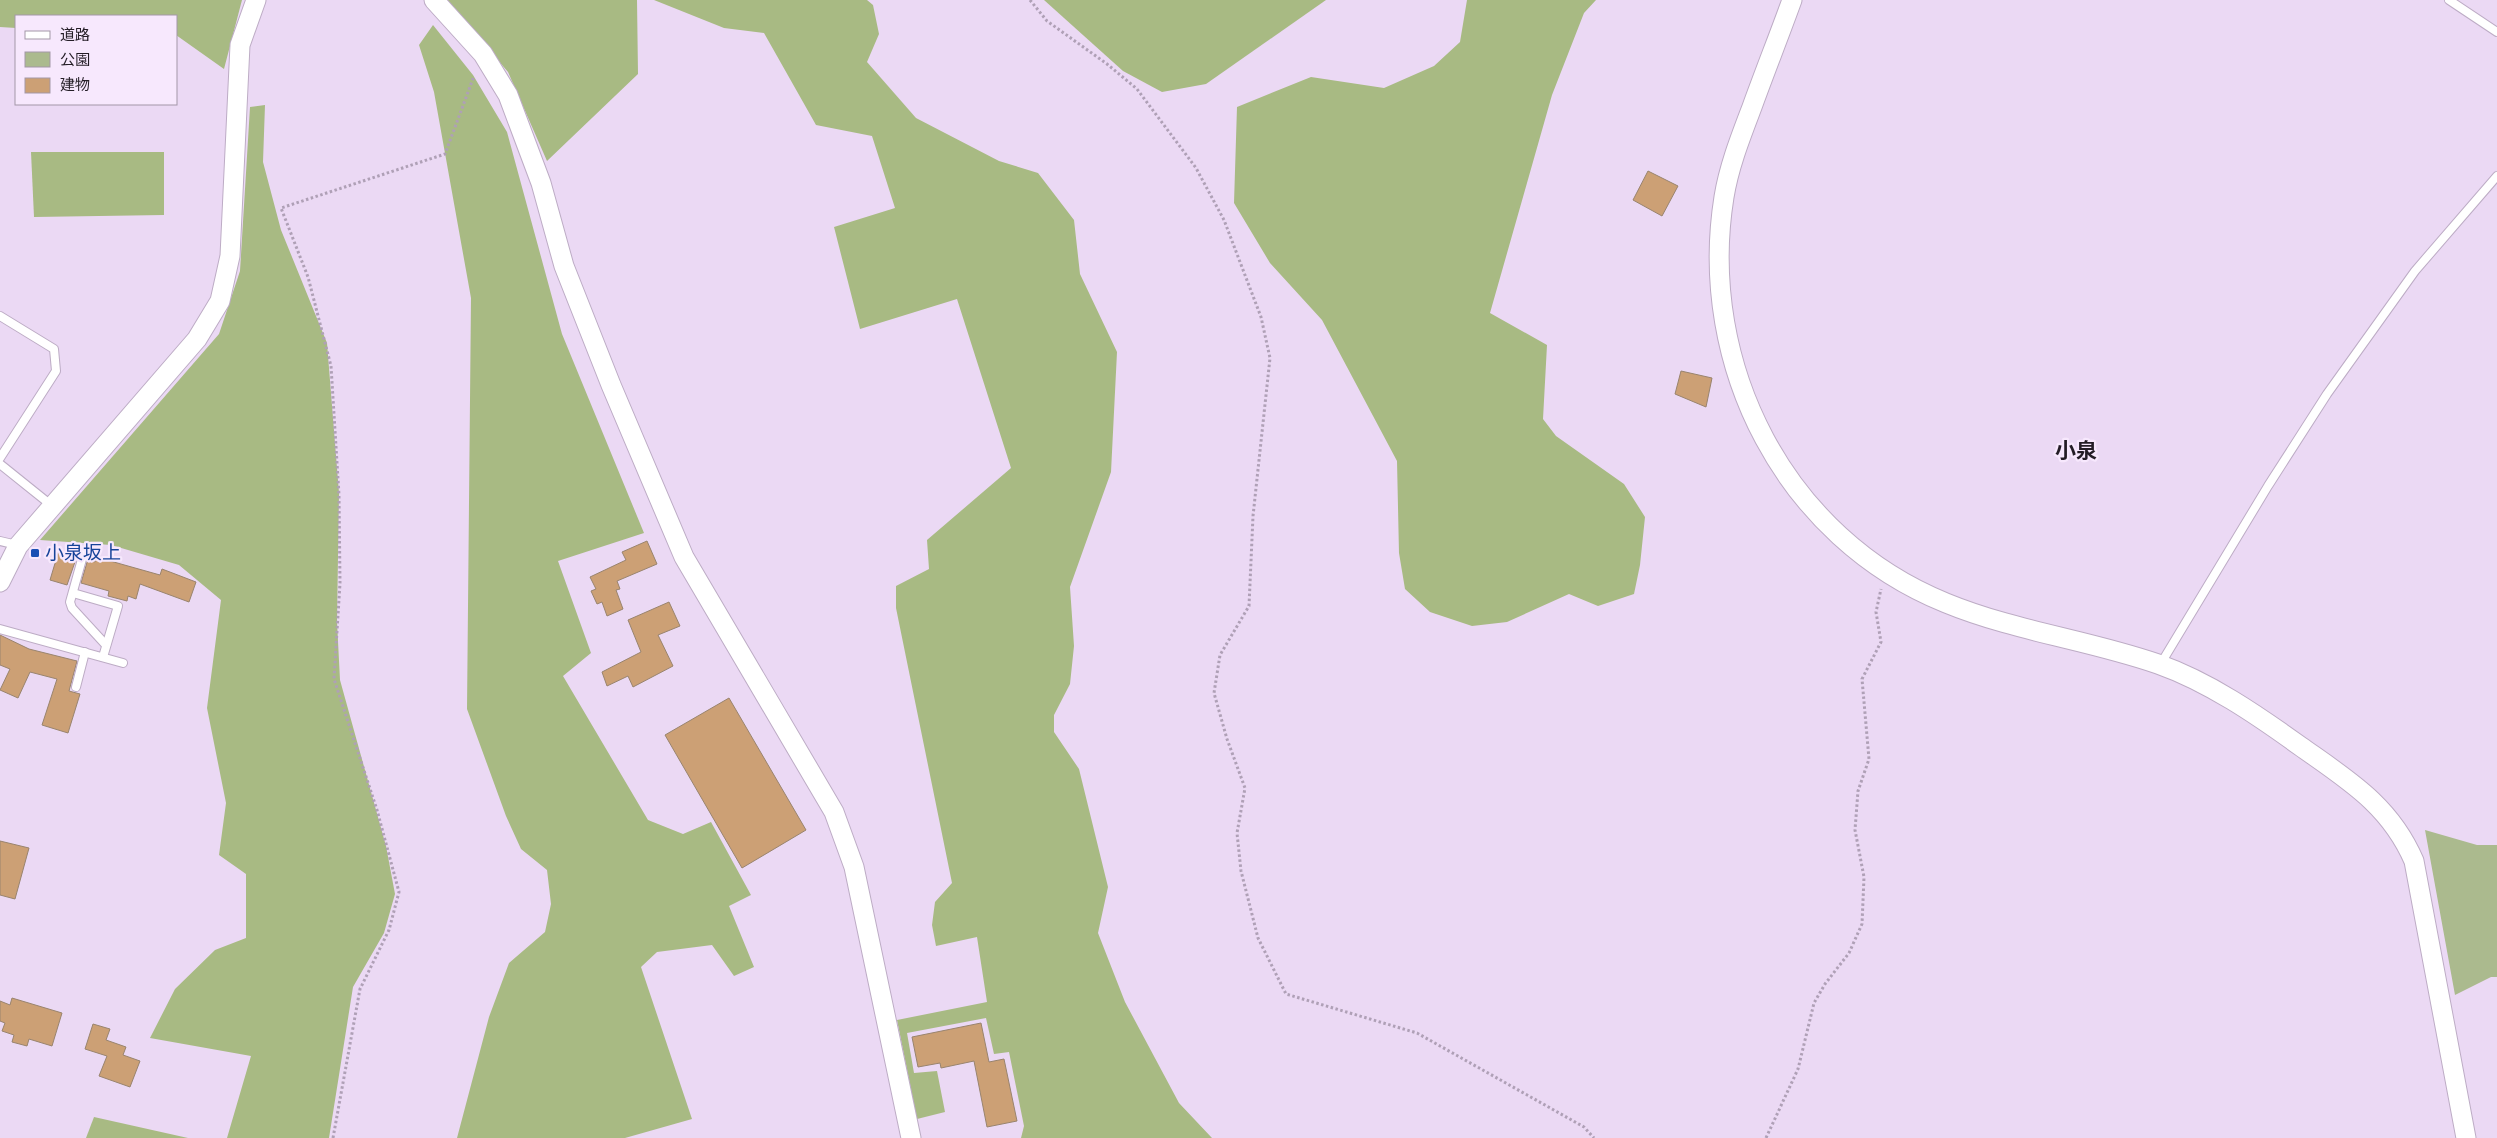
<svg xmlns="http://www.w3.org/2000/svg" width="2497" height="1138" viewBox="0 0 2497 1138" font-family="'Alegreya Sans','Noto Sans JP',sans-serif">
	<rect width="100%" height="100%" fill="#ebd9f4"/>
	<path fill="#abba8e" d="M2425,830L2477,845H2497V977H2491L2455,995Z"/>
	<g fill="#a8ba83">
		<path d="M0,0H242L224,69L176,35V16H16V28L0,27Z"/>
		<path d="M447,0H637L638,74L547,161L508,72Z"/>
		<path d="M654,0H867L873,5L879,34L867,62L916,118L999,161L1038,173L1074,220L1080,274L1117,352L1111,472L1070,587L1074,646L1070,684L1054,715V732L1079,769L1108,887L1098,933L1125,1002L1179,1103L1212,1138H1021L1024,1126L1009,1052L994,1054L986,1018L907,1033L914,1073L937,1071L945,1112L917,1119L897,1020L987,1002L977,937L936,946L932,925L935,902L952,883L896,608V586L929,569L927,540L1011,468L957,299L860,329L834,227L895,208L872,136L816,125L764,33L724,28Z"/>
		<path d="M1044,0H1326L1206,84L1162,92L1123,71Z"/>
		<path d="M1467,0H1596L1584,13L1552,95L1490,313L1547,345L1543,419L1556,436L1624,484L1645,517L1640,565L1634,594L1598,606L1569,594L1507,622L1472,626L1430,612L1405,589L1399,553L1397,461L1322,320L1270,263L1234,203L1237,107L1311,77L1384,88L1434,66L1460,42Z"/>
		<path d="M433,25L473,75L507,132L562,334L644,533L558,561L591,653L563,676L648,820L683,834L711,822L751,895L729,906L754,967L734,976L712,945L657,952L641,967L692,1119L625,1138H457L489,1017L509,963L545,932L551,904L547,870L521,849L506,816L467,709L471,298L434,92L419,45Z"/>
		<path d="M265,105L263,162L281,230L327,343L339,493L337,622L340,680L386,846L395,894L384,933L353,987L329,1138H227L251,1056L150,1038L175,989L215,950L246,938V874L219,855L226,803L207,708L221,600L179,565L111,545L40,540L219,334L240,271L250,107Z"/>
		<path d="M31,152H164V215L34,217Z"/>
		<path d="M94,1117L188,1138H86Z"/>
	</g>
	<g fill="#cca075" stroke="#99846e">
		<path d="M1648,171L1678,186L1662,216L1633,200Z"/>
		<path d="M1681,371L1712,378L1706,407L1675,394Z"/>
		<path d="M647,541L657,564L617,581L620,589L616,590L623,609L607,616L602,602L597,604L591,591L596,589L590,577L626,560L622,552Z"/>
		<path d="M59,550L77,556L67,585L50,580Z"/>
		<path d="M96,557L160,575L162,569L196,582L189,602L140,584L136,599L128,596L127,601L108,596L109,591L81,583L88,559L95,562Z"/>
		<path d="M669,602L680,626L658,635L673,666L633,687L628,676L607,686L602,672L641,652L628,620Z"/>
		<path d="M0,635L29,649L77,661L69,691L80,694L68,733L42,725L57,679L30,672L18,698L0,690L10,669L0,665Z"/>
		<path d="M729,698L806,830L742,868L665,735Z"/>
		<path d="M0,841L29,848L15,899L0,895Z"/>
		<path d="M12,998L62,1013L52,1046L29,1039L27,1046L12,1042L14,1035L2,1031L5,1023L0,1021V1001L10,1005Z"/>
		<path d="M981,1023L989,1062L1004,1059L1017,1121L987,1127L974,1061L941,1068L940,1063L918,1067L912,1037Z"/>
		<path d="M93,1024L110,1029L106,1040L126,1047L123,1055L140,1061L130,1087L99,1076L107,1056L85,1049Z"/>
	</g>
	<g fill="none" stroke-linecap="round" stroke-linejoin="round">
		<defs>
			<g id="service">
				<path d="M2449,0L2497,32"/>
				<path d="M0,316L54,349L56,371L0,458"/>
				<path d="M0,464L51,505"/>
				<path d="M0,541L17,545"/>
				<path d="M84,552L70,602L72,608L106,645"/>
				<path d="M73,593L118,606L103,657"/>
				<path d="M0,629L123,663"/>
				<path d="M2160,665L2268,486L2327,394L2415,271L2497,176"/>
				<path d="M76,687L85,652"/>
			</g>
			<g id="tertiary">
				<path d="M434,0L483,54L508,95L541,183L564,266L611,385L684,557L834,812L854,867L911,1138"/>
				<path d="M1792,0C1779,36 1765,71 1752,107C1741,136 1729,166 1724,197C1697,365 1785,538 1946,603C2014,631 2089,640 2158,664C2209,682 2257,715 2300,746C2348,780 2390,805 2414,861L2466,1138"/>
				<path d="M0,582L18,546L197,339L220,301L230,256L240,45L256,0"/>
			</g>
		</defs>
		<use href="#service" stroke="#bdacc5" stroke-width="10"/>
		<use href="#tertiary" stroke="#bdacc5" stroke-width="21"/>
		<g stroke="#afa0b6" stroke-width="3" stroke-dasharray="2.5 2.5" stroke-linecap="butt">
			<path d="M1030,0L1047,21L1107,64L1137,89L1196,168L1224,220L1261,317L1270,358L1253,516L1249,606L1220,655L1214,693L1227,739L1245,788L1237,833L1241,871L1258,938L1286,994L1417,1033L1584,1127L1594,1138"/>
			<path d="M333,1138L360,989L389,930L399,892L377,810L334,679L340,583L339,495L331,366L308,277L281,208L445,154L474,76"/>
			<path d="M1766,1138L1798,1069L1814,1003L1825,984L1849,953L1862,924L1864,877L1855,830L1858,791L1869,759L1862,679L1881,642L1876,612L1881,589"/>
		</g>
		<use href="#service" stroke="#fff" stroke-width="8"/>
		<use href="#tertiary" stroke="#fff" stroke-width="19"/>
	</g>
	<rect fill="#1a4fb4" stroke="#f7e8fd" stroke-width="2" x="30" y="548" width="10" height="10" rx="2.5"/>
	<g text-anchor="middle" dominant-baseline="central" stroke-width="4.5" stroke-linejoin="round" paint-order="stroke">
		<g font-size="19" fill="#164399" stroke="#f7e8fd" text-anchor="start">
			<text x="45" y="553">小泉坂上</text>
		</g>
		<g font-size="21" font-weight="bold" fill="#241d26" stroke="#f7e8fd">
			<text x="2076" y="451">小泉</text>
		</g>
	</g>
	<rect x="15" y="15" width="162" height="90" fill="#f7e8fd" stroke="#a397a7"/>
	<rect x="25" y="31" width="25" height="8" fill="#ffffff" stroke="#a397a7"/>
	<text x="60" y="40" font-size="15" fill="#241d26">道路</text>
	<rect x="25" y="52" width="25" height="15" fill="#abba8e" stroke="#a397a7"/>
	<text x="60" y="65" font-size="15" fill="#241d26">公園</text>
	<rect x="25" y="78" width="25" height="15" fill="#cca075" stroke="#a397a7"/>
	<text x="60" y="90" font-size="15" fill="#241d26">建物</text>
</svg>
